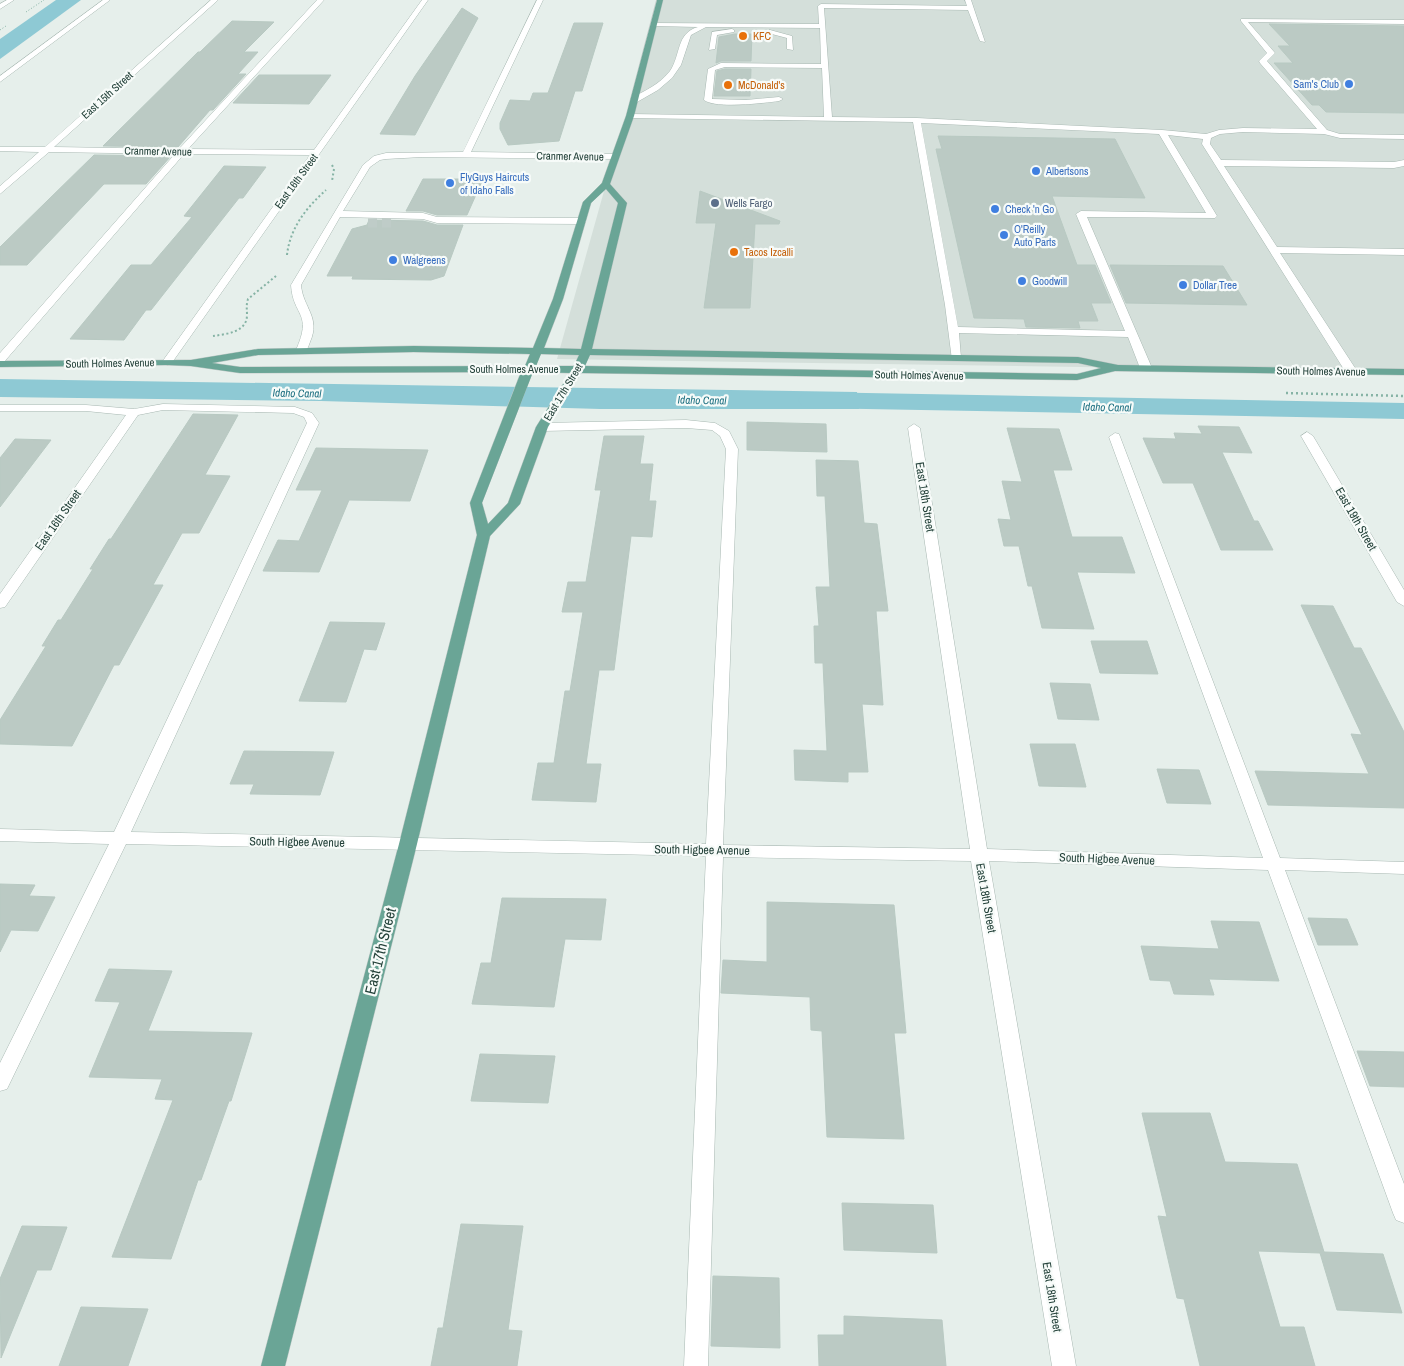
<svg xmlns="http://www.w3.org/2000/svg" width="1404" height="1366" viewBox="0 0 1404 1366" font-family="'Archivo Narrow',sans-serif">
	<rect width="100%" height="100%" fill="#e6efeb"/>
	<path fill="#d4dfda" d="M660,0H1404V372L557,359L606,184L630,116Z"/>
	<g fill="#8ec9d4">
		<path d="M56,0H81L0,59V39Z"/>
		<path d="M0,379L857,392L859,409H600L321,401L0,397Z"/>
	</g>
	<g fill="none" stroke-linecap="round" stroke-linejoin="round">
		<path fill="#8ec9d4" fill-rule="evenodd" d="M811,392L1404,403V419L811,408L802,406L798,400L802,394Z"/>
	</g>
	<g fill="#bbcac4" stroke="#b8c9c2">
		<path d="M462,8L478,18L415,135L380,134L415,76Z"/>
		<path d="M232,21L274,22L244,52H258L238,74H246L213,110H210L178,147L103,146L198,52H200Z"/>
		<path d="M574,23H603L582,91H575L559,141L508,145L500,129V123L510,100L530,101L533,93H548Z"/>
		<path d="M1269,24L1404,26V113L1326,112L1319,105H1312L1274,63H1293L1278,46H1290Z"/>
		<path d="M735,34H752L751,61H721L716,63L719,37Z"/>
		<path d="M725,69H751L750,96H714L717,71Z"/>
		<path d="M259,75H331L309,104L233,103Z"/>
		<path d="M938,136L1115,139L1145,198L1052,196L1077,265H1095L1111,303H1091L1098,321H1078L1080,328L1026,327L1024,319L974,318L936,149H942Z"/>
		<path d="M94,155L171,156L146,184H104L27,265H0V247Z"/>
		<path d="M224,166L266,167L243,198H239L151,310H146L124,340L70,339L131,265H151L192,217L184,216Z"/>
		<path d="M423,179H483L467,215H437L423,211H406Z"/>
		<path d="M700,191L780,221L779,224H755L750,308H704L716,223H696Z"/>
		<path d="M369,220L423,221L437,225H463L444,276L431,280L352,279L353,276H327L352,229L367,225Z"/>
		<path d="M1110,265L1223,266L1247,305L1126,303Z"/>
		<path d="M193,414L238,415L205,475L230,476L199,533H182L153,585H163L119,665H114L72,746L0,744V720L46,646H42L58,620H61L93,569H90L109,539H111Z"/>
		<path d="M747,422L826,424L827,452L747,450Z"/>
		<path d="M1198,426L1239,427L1252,453L1222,452L1254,521H1258L1273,550H1221L1193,483H1163L1143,438L1176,439L1174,433L1202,434Z"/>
		<path d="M1007,428L1059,429L1072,470H1053L1072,537H1122L1135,573L1077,572L1094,629L1042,628L1032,586H1028L1019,546H1004L998,519L1011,520L1002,481L1022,482Z"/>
		<path d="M604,436H644L640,464H653L649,501H656L652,537L631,536L614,670H599L586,764H601L596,802L532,800L538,763H554L565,691H570L583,612H562L568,582H586L601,490H595Z"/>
		<path d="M15,439L51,440L0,507V458Z"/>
		<path d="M316,448L428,450L410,501L349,500L319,572L263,571L278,540L299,541L322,490H296Z"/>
		<path d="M816,460L858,461L864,523L877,524L888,611H876L883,705L862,704L868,772H848V782L795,780L794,750L827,751L823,663H815L814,626H819L816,587H830L825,496H817Z"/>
		<path d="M1301,605L1333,606L1354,648H1361L1404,732V808L1268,805L1255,771L1369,774L1351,734L1362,735Z"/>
		<path d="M330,622L385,623L376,650L364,649L346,702L299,701Z"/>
		<path d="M1091,641H1147L1158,674L1100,673Z"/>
		<path d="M1050,683L1090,684L1099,720L1058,719Z"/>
		<path d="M1030,744H1075L1086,787L1039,786Z"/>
		<path d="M244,751L334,752L320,795L250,794L254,784H230Z"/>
		<path d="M1157,769L1199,770L1211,804L1167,803Z"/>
		<path d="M0,884L35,885L29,896L55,897L38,931L11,930L0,952Z"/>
		<path d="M502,898L606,899L601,940L565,939L554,1007L472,1004L481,963H491Z"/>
		<path d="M767,902L894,905L906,1033H894L904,1139L827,1137L822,1031L811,1030L810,997L721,993L723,960L767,962Z"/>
		<path d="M1308,918L1347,919L1358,945H1318Z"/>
		<path d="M1211,921L1259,922L1279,981L1209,979L1214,995L1174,994L1170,981L1150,980L1141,946L1219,949Z"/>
		<path d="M109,969L172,971L148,1031L252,1033L231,1101H229L201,1180H198L171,1259L112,1257L173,1100L155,1099L162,1079L89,1077L120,1002L95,1001Z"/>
		<path d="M1357,1051L1404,1052V1087L1370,1086Z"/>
		<path d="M480,1054L555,1056L548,1103L471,1101Z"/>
		<path d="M1142,1113H1210L1225,1162L1297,1164L1324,1252L1383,1254L1402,1313L1337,1310L1320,1253L1258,1251L1280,1327H1304L1315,1366H1200L1184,1299L1177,1298L1158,1216L1167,1217Z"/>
		<path d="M842,1203L933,1205L937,1253L844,1250Z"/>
		<path d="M461,1224L523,1226L508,1330L522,1331L517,1366H431L438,1328H443Z"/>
		<path d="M22,1226L67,1227L51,1270H37L1,1358L0,1279Z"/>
		<path d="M713,1276L779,1278L780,1348L711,1346Z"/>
		<path d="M81,1307L148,1309L128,1366H59Z"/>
		<path d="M844,1316L942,1320L946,1366H819L818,1335H844Z"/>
	</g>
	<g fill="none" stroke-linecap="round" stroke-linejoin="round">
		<path stroke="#bfccc8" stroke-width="9" stroke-dasharray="9 5" stroke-linecap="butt" d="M368,223H392"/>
		<defs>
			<g id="minor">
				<path d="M7,0H14L0,9V4Z"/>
				<path d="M103,0H110L0,82V76Z"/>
				<path d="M211,0H218L54,147L179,149L317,0H324L188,149L314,150L422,0H428L171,364L167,365L162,362L310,155L184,154L4,362L0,363V353L175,154L49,152L0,194V186L39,152L0,151V147H45Z"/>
				<path d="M537,0H543L471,152L614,154L618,157L617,159L422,157L386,159L380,160L370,167L343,211L423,213L437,217L581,218L586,221L581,224L437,223L423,219L340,217L301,285C303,308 321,317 310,342C308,347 307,352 301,353L297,352L296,350C313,312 293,317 291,285L363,165L374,156L386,153L463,152Z"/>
				<path d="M965,0H971L985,42L980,41L968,10L824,8L832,117L917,118L1162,130L1206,134L1219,130L1243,128L1317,129L1260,63L1259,61L1267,53L1241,21V19L1404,20V24L1248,22L1275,53L1267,61L1327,130L1340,134L1404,135V139L1340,138L1324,134L1243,132L1220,134L1211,138L1210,144L1221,160L1394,162L1404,160V166L1394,168L1224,166L1277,247L1404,249V255L1280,253L1357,371L1355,373H1347L1345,371L1202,144L1203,139L1168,135L1217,216L1215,218L1087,217L1152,368L1146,371L1140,368L1128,337L959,333L961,358L960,360H952L945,305L913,122L630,118L626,116L630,114L824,117L822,68L725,67L715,70L712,99L746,100L779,97L783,99L779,101C763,103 716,109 704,100L708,69L721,63L821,64L820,28L706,27L691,35L681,65L672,78L658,90L637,102H631V98C645,91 660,84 670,71C681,55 676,33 698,27L654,26L651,24L652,23L819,24L818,6L821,4L967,6ZM921,123L1159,134L1206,213L1081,211L1076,214L1125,331L958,327Z"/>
				<path d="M732,29L734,30V32L717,35L715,49L709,50L712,32Z"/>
				<path d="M770,30L792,36L793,50L787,49V38L768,33L767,32Z"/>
				<path d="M163,404L295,407L312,413L319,423L131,832L706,844L726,449L720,436L712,430L686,428L542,431L536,427L542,423L686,420L715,423L729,431L738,449L723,845L970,849L908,428L914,424L920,428L987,849L1263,858L1109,437L1115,433L1119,434L1280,858L1404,862V874L1285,870L1404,1184V1223L1396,1220L1393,1213L1268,870L989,861L1076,1366H1052L971,861L723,857L708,1366H684L706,856L126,844L7,1089L0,1091V1063L109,844L0,841V829L114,832L307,423L304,417L293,413L163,410L138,415L5,607L0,608V594L126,415L86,411H0V405H86L134,409Z"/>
				<path d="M1307,432L1313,436L1404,590V606L1397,602L1301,436Z"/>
			</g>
			<path id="major" d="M657,0H663L634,116L610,184L627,203L592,349L1078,357L1118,365L1404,369V375L1115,371L1077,380L581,373L548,427L520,504L490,536L417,844L285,1366H261L399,844L477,535L470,503L521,372L240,373L191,366L167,365L0,367V361L191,360L258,349L414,346L533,348L553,299L583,202L602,183L626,116ZM606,189L618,203L581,349L544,348L563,299L591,203ZM414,352L530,354L525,366L240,367L212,363L258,355ZM541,354L579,355L574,366H536ZM590,355L1078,363L1101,368L1077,374L585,366ZM533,372L570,373L536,427L508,503L488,524L482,503Z"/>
		</defs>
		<use href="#minor" stroke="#a8b8b2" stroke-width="1"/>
		<use href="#major" stroke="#c2cac8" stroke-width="1"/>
		<g stroke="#86b3a5" stroke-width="1" stroke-dasharray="1 2" stroke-linecap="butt">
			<path d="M26,12L44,0"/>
			<path d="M0,30L6,26"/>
		</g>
		<g stroke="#86b3a5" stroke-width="2" stroke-dasharray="2 2.5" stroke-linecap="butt">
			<path d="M332,165L334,169L332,181"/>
			<path d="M287,255C290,228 306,208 326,190"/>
			<path d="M213,336C227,334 247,332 247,315C247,309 246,305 248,299L276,276"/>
		</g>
		<path stroke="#86b3a5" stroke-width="2.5" stroke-dasharray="2 3" stroke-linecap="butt" d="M1286,393L1404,396"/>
		<use href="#minor" fill="#fff" fill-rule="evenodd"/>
		<use href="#major" fill="#6aa596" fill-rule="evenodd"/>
	</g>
	<g fill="#e8710a" stroke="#f7fbf9" stroke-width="2">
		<circle cx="743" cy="36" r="5"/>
		<circle cx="728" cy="85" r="5"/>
		<circle cx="734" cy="252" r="5"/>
	</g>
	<g fill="#3f7fe0" stroke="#f7fbf9" stroke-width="2">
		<circle cx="1349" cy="84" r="5"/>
		<circle cx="1036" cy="171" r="5"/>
		<circle cx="450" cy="183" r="5"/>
		<circle cx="995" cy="209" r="5"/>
		<circle cx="1004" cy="235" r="5"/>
		<circle cx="393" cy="260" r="5"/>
		<circle cx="1022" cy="281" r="5"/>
		<circle cx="1183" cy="285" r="5"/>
	</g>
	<circle fill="#5c6f8a" stroke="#f7fbf9" stroke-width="2" cx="715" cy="203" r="5"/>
	<g text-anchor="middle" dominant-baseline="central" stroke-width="4.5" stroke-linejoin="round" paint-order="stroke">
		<g font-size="11" fill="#c56008" stroke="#f7fbf9" text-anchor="start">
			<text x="753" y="36">KFC</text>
			<text x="738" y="85">McDonald's</text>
			<text x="744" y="252">Tacos Izcalli</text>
		</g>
		<g font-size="11" fill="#366cbe" stroke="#f7fbf9" text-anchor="start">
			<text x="1339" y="84" text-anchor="end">Sam's Club</text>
			<text x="1046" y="171">Albertsons</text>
			<text x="460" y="177">FlyGuys Haircuts<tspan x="460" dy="13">of Idaho Falls</tspan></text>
			<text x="1005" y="209">Check 'n Go</text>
			<text x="1014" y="229">O'Reilly<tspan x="1014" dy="13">Auto Parts</tspan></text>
			<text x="403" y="260">Walgreens</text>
			<text x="1032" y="281">Goodwill</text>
			<text x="1193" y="285">Dollar Tree</text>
		</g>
		<g font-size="11" fill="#24423a" stroke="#f7fbf9">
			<text transform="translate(107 95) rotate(-42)">East 15th Street</text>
			<text transform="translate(158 151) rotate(1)">Cranmer Avenue</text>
			<text transform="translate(570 156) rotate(1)">Cranmer Avenue</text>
			<text transform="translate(296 181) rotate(-54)">East 16th Street</text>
			<text transform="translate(110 363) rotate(-1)">South Holmes Avenue</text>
			<text x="514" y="369">South Holmes Avenue</text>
			<text transform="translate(1321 371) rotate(1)">South Holmes Avenue</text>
			<text transform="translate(919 375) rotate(1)">South Holmes Avenue</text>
			<text transform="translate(563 392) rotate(-59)">East 17th Street</text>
		</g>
		<g font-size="11" fill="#4e5e75" stroke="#f7fbf9" text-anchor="start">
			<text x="725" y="203">Wells Fargo</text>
		</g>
		<g font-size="11" font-style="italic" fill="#1c6f80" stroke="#f7fbf9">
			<text transform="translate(297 393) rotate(1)">Idaho Canal</text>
			<text transform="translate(702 400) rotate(1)">Idaho Canal</text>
			<text transform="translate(1107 407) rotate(1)">Idaho Canal</text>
		</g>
		<g font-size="12" fill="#24423a" stroke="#f7fbf9">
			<text transform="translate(925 497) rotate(81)">East 18th Street</text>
			<text transform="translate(1356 519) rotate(60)">East 19th Street</text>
			<text transform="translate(58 520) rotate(-55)">East 16th Street</text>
			<text transform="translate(297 842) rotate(1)">South Higbee Avenue</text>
			<text transform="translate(702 850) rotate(1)">South Higbee Avenue</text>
			<text transform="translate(1107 859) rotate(2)">South Higbee Avenue</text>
			<text transform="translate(986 898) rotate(80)">East 18th Street</text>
			<text transform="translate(1052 1297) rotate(81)">East 18th Street</text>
		</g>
		<g font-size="15" fill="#24423a" stroke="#f7fbf9">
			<text transform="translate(380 951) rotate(-76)">East 17th Street</text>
		</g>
	</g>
</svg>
